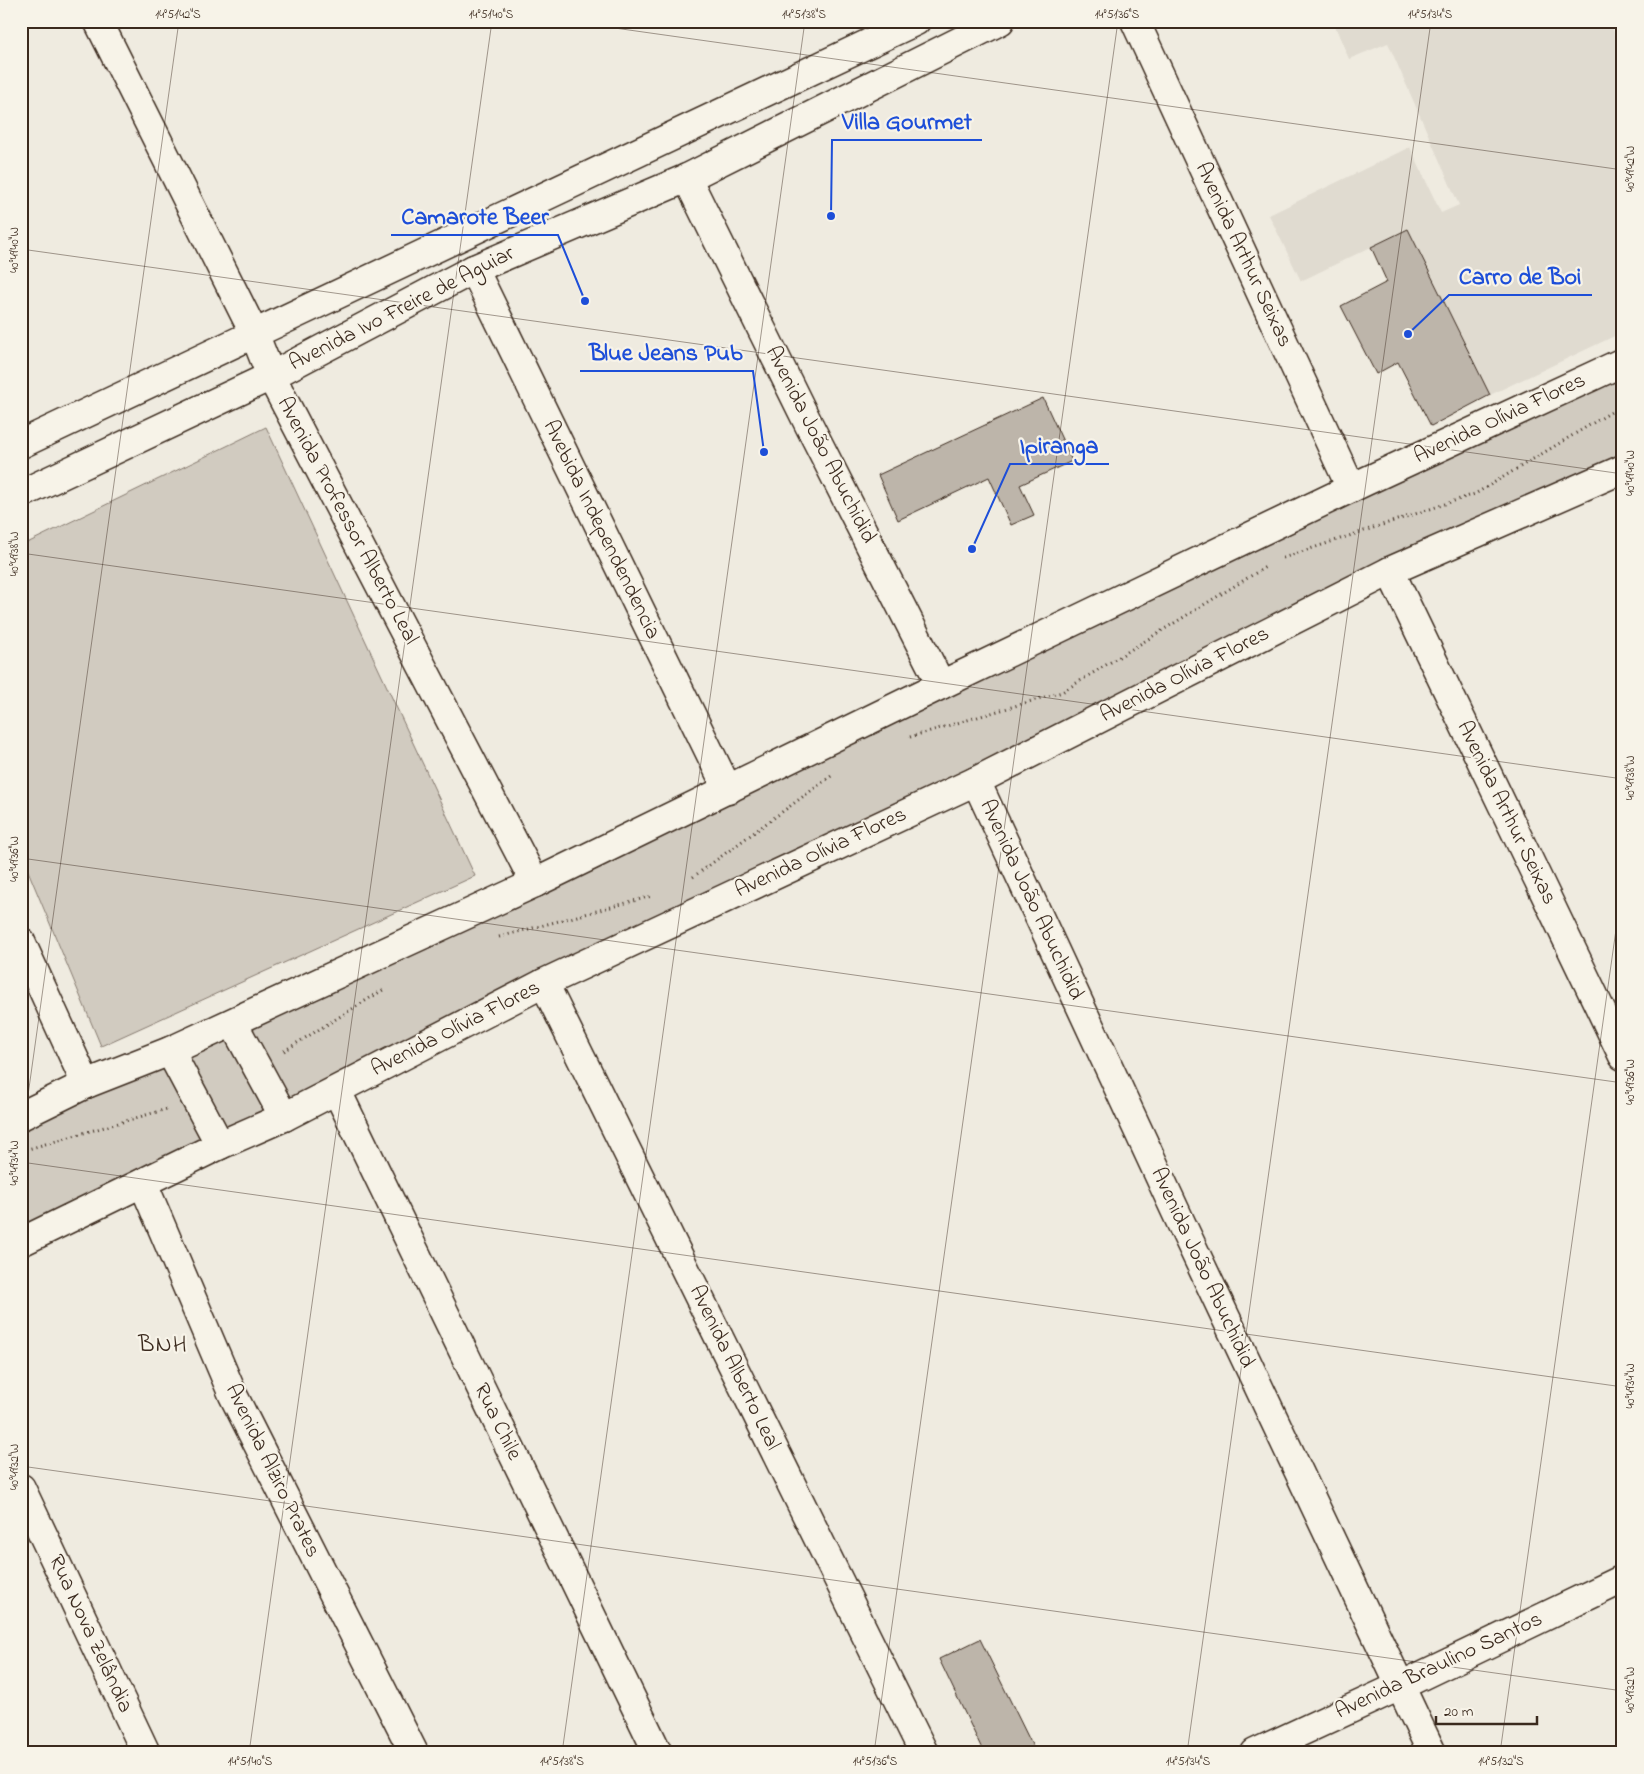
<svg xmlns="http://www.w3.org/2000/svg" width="1644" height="1774" viewBox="0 0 1644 1774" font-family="'Indie Flower',sans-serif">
	<rect width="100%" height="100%" fill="#efebe0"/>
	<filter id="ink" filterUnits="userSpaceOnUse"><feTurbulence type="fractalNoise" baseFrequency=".02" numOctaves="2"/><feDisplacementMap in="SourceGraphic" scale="10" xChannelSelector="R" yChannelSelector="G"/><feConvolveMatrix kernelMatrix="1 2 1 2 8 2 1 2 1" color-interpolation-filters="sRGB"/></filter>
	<g filter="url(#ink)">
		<path fill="#e0dbd0" d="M1333,21H1609L1623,52V332L1490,395L1408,229L1301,281L1269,215L1410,147L1441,213L1459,205L1388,43L1349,59Z"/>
		<g fill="#d1cbc0" stroke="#867a6f">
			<path d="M1623,367V463L21,1234V1122Z"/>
			<path d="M266,427L475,876L101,1046L21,854V546Z"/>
		</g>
		<g fill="#bdb5aa" stroke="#3b2a1e">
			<path d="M1408,229L1490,395L1431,426L1398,362L1376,374L1341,306L1387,282L1371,247Z"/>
			<path d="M1043,398L1072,461L1020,485L1034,515L1011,525L989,477L898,520L878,475Z"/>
			<path d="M980,1639L1036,1753H984L939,1659Z"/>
		</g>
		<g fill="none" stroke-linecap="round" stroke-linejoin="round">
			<defs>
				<g id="street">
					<path d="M98,21L254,333L271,376L535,883"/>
					<path d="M1135,21L1351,488"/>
					<path d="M687,178L810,427L941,685"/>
					<path d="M474,269L728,790"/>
					<path d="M1390,571L1623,1056"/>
					<path d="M976,781L1182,1225L1432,1753"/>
					<path d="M21,942L86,1084"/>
					<path d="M544,983L924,1753"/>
					<path d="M337,1091L658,1753"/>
					<path d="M143,1183L233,1395L414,1753"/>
					<path d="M21,1488L146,1753"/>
					<path d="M1255,1753L1400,1686L1623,1579"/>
				</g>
				<g id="secondary">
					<path d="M21,444L916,21"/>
					<path d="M21,494L271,376L474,269L687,178L1000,21"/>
				</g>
				<g id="primary">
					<path d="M233,1023L284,1117"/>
					<path d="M170,1051L220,1145"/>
					<path d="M21,1116L86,1084L170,1051L535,883L941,685L1364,482L1623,362"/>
					<path d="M21,1242L220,1145L284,1117L544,983L976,781L1390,571L1623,469"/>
				</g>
			</defs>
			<use href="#street" stroke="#3b2a1e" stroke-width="31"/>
			<use href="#secondary" stroke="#3b2a1e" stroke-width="31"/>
			<use href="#primary" stroke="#3b2a1e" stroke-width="31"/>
			<g stroke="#3b2a1e" stroke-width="3" stroke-dasharray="1 4" stroke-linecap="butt">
				<path d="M1283,558L1475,494L1623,405"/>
				<path d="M910,737L1062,692L1267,566"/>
				<path d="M693,877L834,774"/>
				<path d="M499,937L652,896"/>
				<path d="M284,1051L383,990"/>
				<path d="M21,1151L167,1109"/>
			</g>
			<use href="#street" stroke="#f7f3e8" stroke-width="28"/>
			<use href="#secondary" stroke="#f7f3e8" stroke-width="28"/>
			<use href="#primary" stroke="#f7f3e8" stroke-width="28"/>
		</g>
	</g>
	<path fill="none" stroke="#3b2a1e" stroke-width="1" stroke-opacity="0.45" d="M565,21L1623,170M21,249L1623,474M21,553L1623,779M21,858L1623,1083M21,1145L179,21M21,1162L1623,1387M21,1466L1623,1691M249,1753L492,21M562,1753L805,21M874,1753L1118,21M1187,1753L1431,21M1500,1753L1623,880"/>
	<g text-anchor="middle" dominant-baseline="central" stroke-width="4.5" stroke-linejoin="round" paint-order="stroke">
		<g font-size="22" fill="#3b2a1e" stroke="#f7f3e8">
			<text transform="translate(1243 255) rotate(65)">Avenida Arthur Seixas</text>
			<text transform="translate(402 309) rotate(-27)">Avenida Ivo Freire de Aguiar</text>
			<text transform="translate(1500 419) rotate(-25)">Avenida Olívia Flores</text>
			<text transform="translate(820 445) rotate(63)">Avenida João Abuchidid</text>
			<text transform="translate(347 521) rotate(62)">Avenida Professor Alberto Leal</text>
			<text transform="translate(601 530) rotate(64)">Avebida Independendencia</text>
			<text transform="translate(1185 675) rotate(-27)">Avenida Olívia Flores</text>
			<text transform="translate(1506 813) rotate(64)">Avenida Arthur Seixas</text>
			<text transform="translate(821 853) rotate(-25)">Avenida Olívia Flores</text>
			<text transform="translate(1031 900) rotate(65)">Avenida João Abuchidid</text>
			<text transform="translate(456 1029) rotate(-27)">Avenida Olívia Flores</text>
			<text transform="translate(1202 1268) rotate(65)">Avenida João Abuchidid</text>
			<text transform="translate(734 1368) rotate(64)">Avenida Alberto Leal</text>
			<text transform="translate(497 1422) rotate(64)">Rua Chile</text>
			<text transform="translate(272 1471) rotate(64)">Avenida Alziro Prates</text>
			<text transform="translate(90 1634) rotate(65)">Rua Nova Zelândia</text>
			<text transform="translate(1439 1666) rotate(-25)">Avenida Braulino Santos</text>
		</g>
		<g font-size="24" letter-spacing="1" fill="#3b2a1e" stroke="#f7f3e8">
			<text x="163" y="1345">BNH</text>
		</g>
	</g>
	<path fill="none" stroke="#1d4ed8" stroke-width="2" d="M831 216L832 140H982M585 301L558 235H391M1408 334L1449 295H1592M764 452L753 371H580M972 549L1010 464H1109"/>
	<g fill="#1d4ed8" stroke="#f7f3e8" stroke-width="2">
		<circle cx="831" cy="216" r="5"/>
		<circle cx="585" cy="301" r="5"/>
		<circle cx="1408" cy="334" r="5"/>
		<circle cx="764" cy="452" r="5"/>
		<circle cx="972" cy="549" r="5"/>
	</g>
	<g font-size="24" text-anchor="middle" font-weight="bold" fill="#1d4ed8" stroke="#f7f3e8" stroke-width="4.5" stroke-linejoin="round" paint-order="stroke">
		<text x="907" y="129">Villa Gourmet</text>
		<text x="475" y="224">Camarote Beer</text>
		<text x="1520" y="284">Carro de Boi</text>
		<text x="666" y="360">Blue Jeans Pub</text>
		<text x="1059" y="453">Ipiranga</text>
	</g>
	<rect width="1644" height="1774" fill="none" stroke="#f7f3e8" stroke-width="55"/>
	<path d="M1436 1716v8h101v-8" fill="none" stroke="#3b2a1e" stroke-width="2.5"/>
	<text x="1444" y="1716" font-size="15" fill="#3b2a1e" stroke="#f7f3e8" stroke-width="4" paint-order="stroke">20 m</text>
	<rect x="28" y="28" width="1588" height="1718" fill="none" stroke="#3b2a1e" stroke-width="2"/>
	<g font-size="12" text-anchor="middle" fill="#3b2a1e">
		<text x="178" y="18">14°51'42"S</text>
		<text x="491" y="18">14°51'40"S</text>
		<text x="804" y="18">14°51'38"S</text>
		<text x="1117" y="18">14°51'36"S</text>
		<text x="1430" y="18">14°51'34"S</text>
		<text transform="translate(1630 169) rotate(-90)" y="4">40°49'42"W</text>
		<text transform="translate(14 250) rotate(-90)" y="4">40°49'40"W</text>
		<text transform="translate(1630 473) rotate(-90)" y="4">40°49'40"W</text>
		<text transform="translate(14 554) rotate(-90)" y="4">40°49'38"W</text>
		<text transform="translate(1630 778) rotate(-90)" y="4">40°49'38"W</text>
		<text transform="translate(14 859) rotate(-90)" y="4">40°49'36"W</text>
		<text transform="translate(1630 1082) rotate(-90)" y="4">40°49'36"W</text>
		<text transform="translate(14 1163) rotate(-90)" y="4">40°49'34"W</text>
		<text transform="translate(1630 1386) rotate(-90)" y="4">40°49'34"W</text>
		<text transform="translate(14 1467) rotate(-90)" y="4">40°49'32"W</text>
		<text transform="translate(1630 1690) rotate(-90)" y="4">40°49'32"W</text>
		<text x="250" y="1765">14°51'40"S</text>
		<text x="562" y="1765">14°51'38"S</text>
		<text x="875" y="1765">14°51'36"S</text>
		<text x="1188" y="1765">14°51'34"S</text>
		<text x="1501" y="1765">14°51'32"S</text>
	</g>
</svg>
